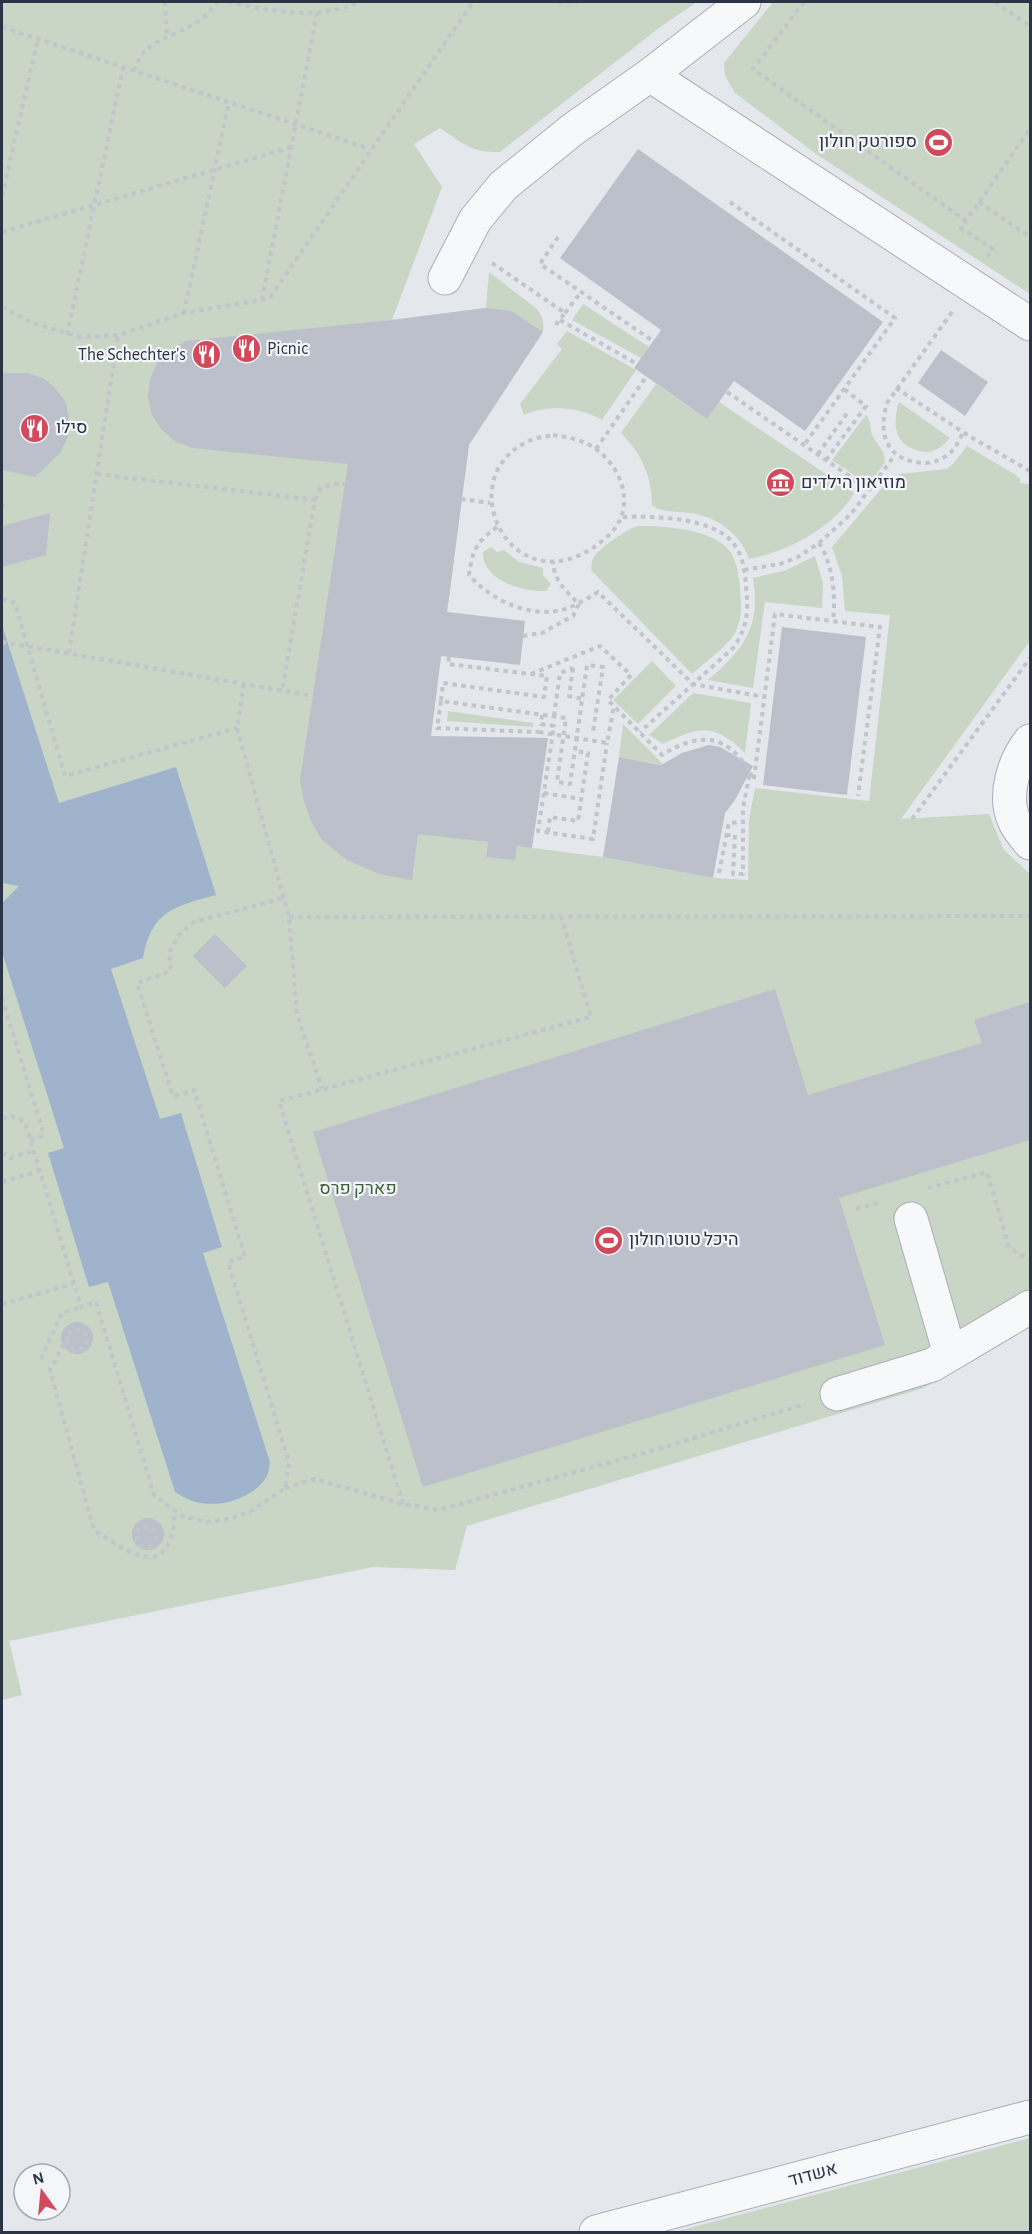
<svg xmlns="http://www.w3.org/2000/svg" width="1032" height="2234" viewBox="0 0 1032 2234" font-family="'Alegreya Sans',Heebo,sans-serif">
	<rect width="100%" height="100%" fill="#e4e7ec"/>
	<g fill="#c9d6c5">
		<path d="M2,2H697L659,28L500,152C472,153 462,143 440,128L414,144L442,187L392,320L486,308L489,272L537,309C543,317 544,322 543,332L487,308L418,833L488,842L486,856L517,846L603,857L713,878L748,880L749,820L755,788L869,801L890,615L845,611L842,576L832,547L881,489L900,474L946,469L953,464L967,446L1016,475L1020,479V483L1030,484V641L901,819L989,814L1004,850L1030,874V1325L924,1388L467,1526L455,1570L373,1567L9,1641L22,1695L2,1700Z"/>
		<path d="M773,2H1030V294L816,154L735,93L725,76L724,63Z"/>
		<path d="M583,304L649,347L641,358L572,320Z"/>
		<path d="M567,331L636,370L602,420C581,407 547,404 524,415L520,404L562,349L557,344Z"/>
		<path d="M656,384L707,419L719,402L854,493C835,527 787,552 749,559C740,533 716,516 689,513C677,511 661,513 652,505C652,476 641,453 621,433Z"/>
		<path d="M899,402L950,438C946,442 941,448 935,450C929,453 923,452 916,450C893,443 893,421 899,402Z"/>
		<path d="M866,415C871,421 870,427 872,434C876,445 885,449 885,462L875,476L861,480L832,460Z"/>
		<path d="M637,526C663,526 715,528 731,553C737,562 739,577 740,588C741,603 743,619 735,633C725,649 706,661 692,674L592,571C591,567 591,562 594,557C599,548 626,530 637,526Z"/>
		<path d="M491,547L497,552L504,550L519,562L543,568V575L551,584L546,591C524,592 482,581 483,552Z"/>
		<path d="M815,556L823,583L822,608L765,602L753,688L708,680C744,649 761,627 753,578L787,570Z"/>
		<path d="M652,661L676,686L638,724L613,700Z"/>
		<path d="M693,693L751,703L745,753C715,723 699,726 663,744L649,735Z"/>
		<path d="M448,711L533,723V727L447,721Z"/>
		<path d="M623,724L664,765L619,757Z"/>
		<path d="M1030,2138V2232H674Z"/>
	</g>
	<path fill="#9fb4cc" d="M2,625L59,803L176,767L216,895C175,906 151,911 143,958L111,969L160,1119L181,1113L222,1247L203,1253L270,1462C269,1466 269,1472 267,1476C255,1497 224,1507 201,1503C192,1502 183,1497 175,1492L108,1282L89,1287L48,1153L64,1148L2,952V903L19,886L2,883Z"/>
	<g fill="#bbc0ca">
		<path d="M638,149L883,322L805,431L734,381L707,419L634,368L661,330L560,258Z"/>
		<path d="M486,308L511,311L543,332L469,445L447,612L525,621L520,665L441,656L431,736L548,738L532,848L517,846L515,860L486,857L488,842L418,834L412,880L379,874L347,860L322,840L311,821L304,801L300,780L348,464L193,448L176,442L162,430L152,415L148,397L150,379L157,363L170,350L186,341L392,320Z"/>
		<path d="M941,350L988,382L965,416L918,383Z"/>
		<path d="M2,373H27L43,378L56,389L66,403L69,420L68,437L60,453L35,477L2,470Z"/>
		<path d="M50,513L46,555L2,567V526Z"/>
		<path d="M782,627L866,637L847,795L763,785Z"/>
		<path d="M709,745L720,747L753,766L735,800L725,813L713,878L603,857L619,757L661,765L682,753Z"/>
		<path d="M215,934L247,966L225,988L193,956Z"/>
		<path d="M775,989L808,1095L982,1043L974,1020L1030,1002V1140L839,1198L885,1345L423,1487L313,1132Z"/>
		<circle cx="77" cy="1338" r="16"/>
		<circle cx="148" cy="1534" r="16"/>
	</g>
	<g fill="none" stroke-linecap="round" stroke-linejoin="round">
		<defs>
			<g id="minor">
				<path d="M650,75L1030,324"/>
				<path d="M445,278L475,220L503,186L572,130L650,75L744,2"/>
				<path d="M1030,741C1014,761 1003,795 1014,820C1017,828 1025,837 1030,843"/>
				<path d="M911,1219L950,1354"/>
				<path d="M837,1394L932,1365L1030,1307"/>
				<path d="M596,2232L1030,2117"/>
			</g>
		</defs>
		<use href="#minor" stroke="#a9aeb7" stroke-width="35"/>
		<g stroke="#c2c5cb" stroke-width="4" stroke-dasharray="4.5 4.5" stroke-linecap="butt">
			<path d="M165,2L167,35"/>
			<path d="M228,2C276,11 312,21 360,2"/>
			<path d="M558,2H578"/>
			<path d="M804,2L753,69L966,221"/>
			<path d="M995,2L1030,26"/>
			<path d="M2,27L370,149"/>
			<path d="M134,71C143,39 173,38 197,22C205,17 211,9 217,2"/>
			<path d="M2,196L38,39"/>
			<path d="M730,202L895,318L804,445"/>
			<path d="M979,202L1030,237"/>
			<path d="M2,232L292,147"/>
			<path d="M558,237L540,264L653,341"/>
			<path d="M987,257L993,249L961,228L1030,129"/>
			<path d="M492,263L565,313L553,328"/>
			<path d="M262,300L317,13"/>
			<path d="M2,307L32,323L81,337L118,335L184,313L262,300L271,296L473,2"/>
			<path d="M952,312L887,403C878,434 886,460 922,463C932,464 944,459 951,452C957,446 960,439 963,432"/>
			<path d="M184,313L229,102"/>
			<path d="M565,313L581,292"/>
			<path d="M560,320L637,364"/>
			<path d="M67,335L123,68"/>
			<path d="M896,388L969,436L1030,471"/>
			<path d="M727,392L868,489"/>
			<path d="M553,435C568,437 583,440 596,449C624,470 636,509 609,535C517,620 443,477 531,440C537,437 546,437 553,435Z"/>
			<path d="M596,449L646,377"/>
			<path d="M818,454L848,412"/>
			<path d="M826,460L866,406L844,389"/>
			<path d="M97,474L315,500L282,691"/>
			<path d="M461,499L490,503"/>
			<path d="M315,500L321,488L333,484H345"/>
			<path d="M2,504L4,508"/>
			<path d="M623,517C654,516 712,517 733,543C743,555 745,572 746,587C749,611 747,629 733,648L640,732"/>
			<path d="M497,527C476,543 473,548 469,575C489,598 524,616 556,611C571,609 585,600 598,592L693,684L764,697"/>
			<path d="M819,543C833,564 836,597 833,621"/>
			<path d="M744,570L780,564L798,557L819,543L851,514L895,455"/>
			<path d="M2,599L15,603L65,776L237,728"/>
			<path d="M523,636L542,633L573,616L579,604C566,591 554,581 553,562"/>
			<path d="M2,642L313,696"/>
			<path d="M69,653L118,335"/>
			<path d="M449,657L448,664L547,676L544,697L443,683L441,701L566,718L557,782L570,784L587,665L603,667L593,732"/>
			<path d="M573,668L569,696L583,699"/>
			<path d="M531,674L600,646L631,675L608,700L662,755C703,729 731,736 753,778"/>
			<path d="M244,684L237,728L289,917L297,1014L322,1089"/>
			<path d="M441,701L437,728L539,732"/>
			<path d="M542,715L541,724L554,726L538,831L593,839L607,743"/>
			<path d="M554,716L560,673L573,668"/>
			<path d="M754,779L775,614L880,627L858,796"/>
			<path d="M544,793L581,799"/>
			<path d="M912,819L1030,658"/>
			<path d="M548,832L550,817L578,821L588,753L575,751"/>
			<path d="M726,835H735L733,874H743V808L750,773"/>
			<path d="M719,873L729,823L743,822"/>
			<path d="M289,917L1030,916"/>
			<path d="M2,998L44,1135L30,1140"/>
			<path d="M2,1118L11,1116L25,1122L81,1307L96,1302L154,1495L182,1516L205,1522L228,1519L250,1512L285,1488L289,1463L228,1262L245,1257L194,1090L173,1096L137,983L171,971L169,953L178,936L194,922L284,898"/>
			<path d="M2,1153L10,1158L33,1151"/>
			<path d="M2,1182L39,1171"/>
			<path d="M928,1188L987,1172L1009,1247L1018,1254L1030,1259"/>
			<path d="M856,1209L881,1202"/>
			<path d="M2,1304L73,1284"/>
			<circle cx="77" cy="1340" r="10"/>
			<path d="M68,1336L50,1370L94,1530C114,1542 157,1578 170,1540C174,1531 174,1521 175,1512"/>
			<path d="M41,1359L62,1313L81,1307"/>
			<path d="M285,1488L315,1479L403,1504L438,1510L658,1449L805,1404"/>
			<path d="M403,1504L279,1101L591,1017L561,916"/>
			<circle cx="146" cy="1537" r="10"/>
		</g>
		<use href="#minor" stroke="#f7f8fa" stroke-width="33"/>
		<path stroke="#c2c5cb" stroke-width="4" stroke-dasharray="4.5 4.5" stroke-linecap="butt" d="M539,732L607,743L614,706"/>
	</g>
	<defs>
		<symbol id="stadium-disc" viewBox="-11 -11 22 22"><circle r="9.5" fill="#d1495b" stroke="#f4f6f9"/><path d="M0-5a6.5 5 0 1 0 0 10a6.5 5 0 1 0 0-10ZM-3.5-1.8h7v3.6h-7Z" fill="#fff"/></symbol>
		<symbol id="restaurant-disc" viewBox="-11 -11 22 22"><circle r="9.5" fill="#d1495b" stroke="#f4f6f9"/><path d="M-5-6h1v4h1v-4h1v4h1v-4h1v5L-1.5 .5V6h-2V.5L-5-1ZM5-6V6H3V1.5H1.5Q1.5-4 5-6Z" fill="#fff"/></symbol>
		<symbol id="museum-disc" viewBox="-11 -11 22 22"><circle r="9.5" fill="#d1495b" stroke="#f4f6f9"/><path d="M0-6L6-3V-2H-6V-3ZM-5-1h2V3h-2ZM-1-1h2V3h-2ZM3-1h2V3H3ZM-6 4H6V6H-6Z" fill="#fff"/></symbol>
	</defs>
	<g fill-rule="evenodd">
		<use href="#stadium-disc" x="922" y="126" width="33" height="33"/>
		<use href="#restaurant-disc" x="230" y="332" width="33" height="33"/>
		<use href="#restaurant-disc" x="190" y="338" width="33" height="33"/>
		<use href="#restaurant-disc" x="18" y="412" width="33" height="33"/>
		<use href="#museum-disc" x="764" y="466" width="33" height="33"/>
		<use href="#stadium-disc" x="592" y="1224" width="33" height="33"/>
	</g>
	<g text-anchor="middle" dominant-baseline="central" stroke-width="4.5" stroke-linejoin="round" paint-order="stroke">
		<g font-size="18" fill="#2b3445" stroke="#f4f6f9" text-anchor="start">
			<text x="917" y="142" text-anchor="end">ספורטק חולון</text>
			<text x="267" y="349">Picnic</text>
			<text x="186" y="355" text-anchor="end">The Schechter's</text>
			<text x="56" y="428">סילו</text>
			<text x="801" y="483">מוזיאון הילדים</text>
			<text x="629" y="1240">היכל טוטו חולון</text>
		</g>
		<g font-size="18" fill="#3f6138" stroke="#f4f6f9">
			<text x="358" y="1189">פארק פרס</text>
		</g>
		<g font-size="18" fill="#2b3445" stroke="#f4f6f9">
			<text transform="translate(813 2175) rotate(-15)">אשדוד</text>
		</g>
	</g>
	<rect width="1032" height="2234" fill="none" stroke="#2b3445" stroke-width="6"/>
	<g transform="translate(42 2192) rotate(345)"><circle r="28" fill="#f4f6f9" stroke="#a4a8b1" stroke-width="1.5"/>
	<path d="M0-4.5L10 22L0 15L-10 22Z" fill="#d1495b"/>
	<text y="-9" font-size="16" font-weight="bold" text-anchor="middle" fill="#2b3445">N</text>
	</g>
</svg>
